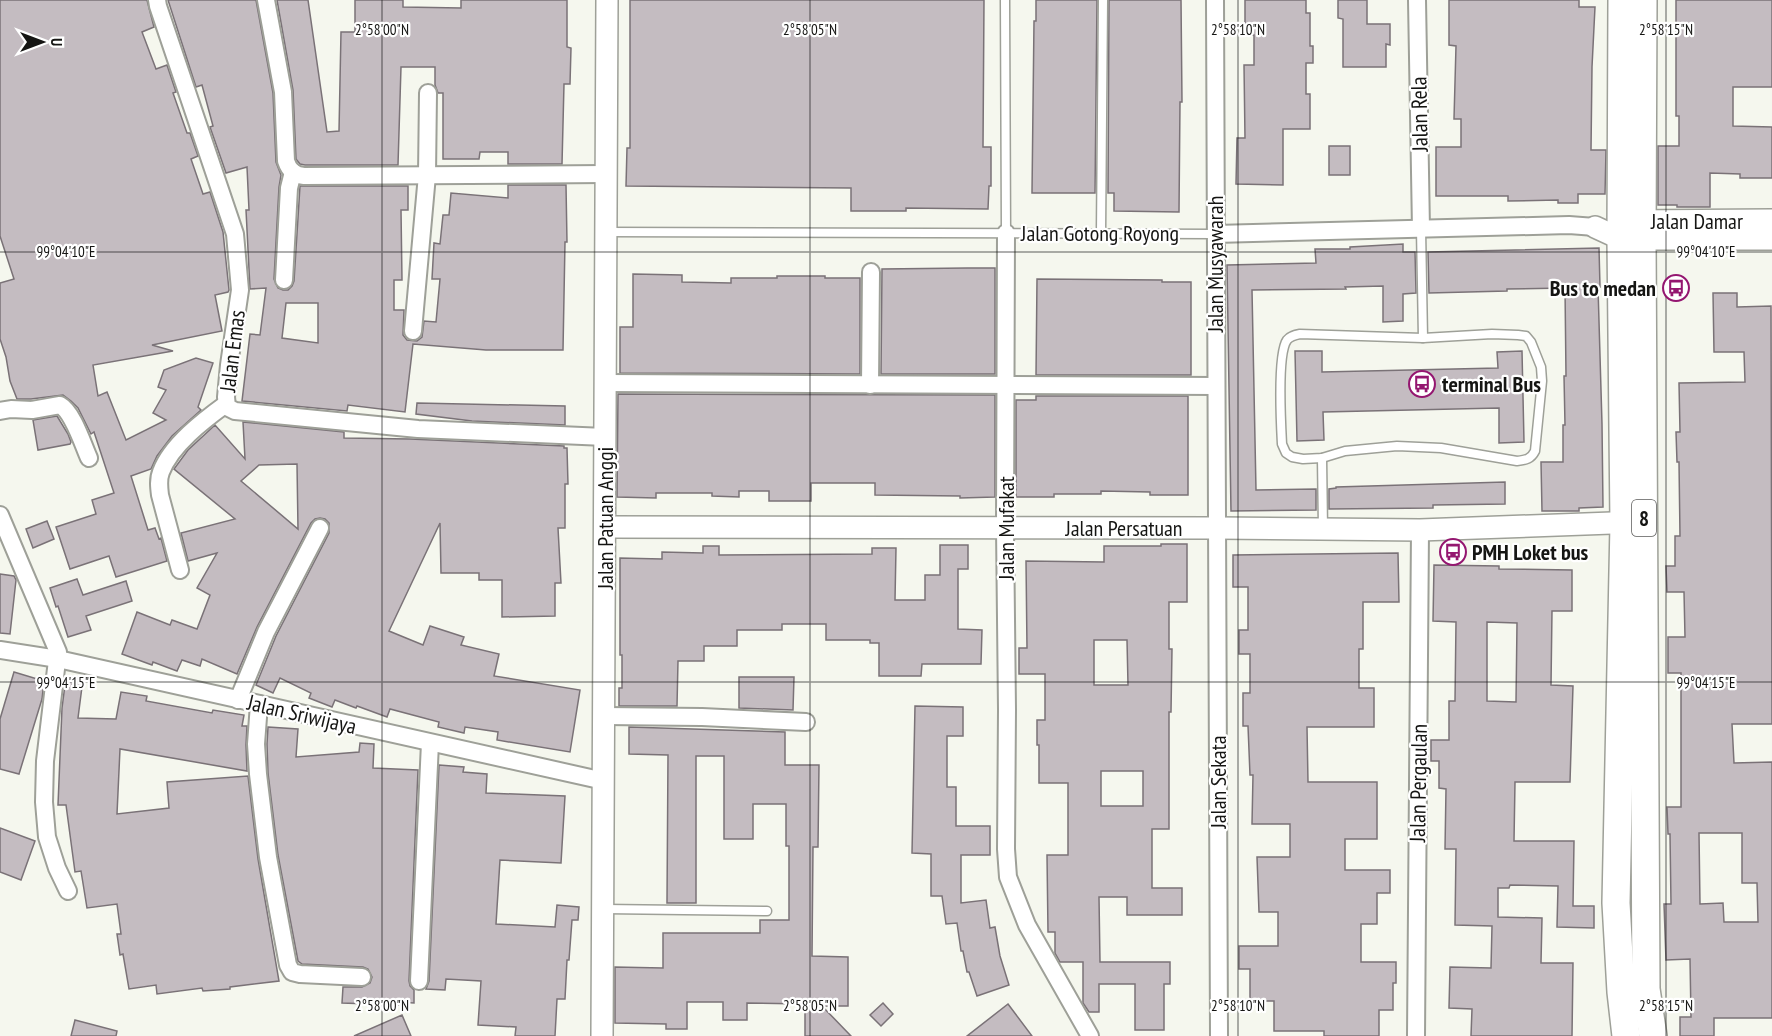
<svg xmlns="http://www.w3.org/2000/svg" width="1772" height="1036" viewBox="0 0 1772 1036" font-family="'PT Sans Narrow',sans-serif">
	<rect width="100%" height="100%" fill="#f5f7ee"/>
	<g fill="#c4bcc1" stroke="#7a7277" stroke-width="1.5" fill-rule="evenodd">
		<path d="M0,0H147L154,27L142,32L156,69L167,65L176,92L173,93L187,133H190L198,156L191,159L203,194L210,192L223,232L229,290L228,292L215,295L222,331L152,345L173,351L93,365L98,396L107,392L126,440L166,420L153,413L166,390L158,387L164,370L196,358L213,363L198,407L201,410L172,436L157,456L151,469L131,476L148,530L155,528L159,539L161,538L167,561L116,577L109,556L70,569L56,527L96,514L92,500L114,493L94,432L91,434L78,408L71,401L63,395L31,399H17L10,381L6,357L0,339V283L14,279L0,236Z"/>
		<path d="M168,0H256L273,93L276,162L281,175L279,187L274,279L278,288L283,290H288L292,286L294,281L300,186H408V210H401L402,280H394V310H404L403,335L407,340L417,341L422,337L424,321L436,322L440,279H432L434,243L440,244L443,215H449L451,193L508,198V185H566L567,242H565L563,350H486L413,344L405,412L348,405L347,411L242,401L250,334L260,335L266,288L250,289L246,210H249L247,167L226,173L210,127L213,126L202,85L196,87ZM286,303H318V343L282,338Z"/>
		<path d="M277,0H308L327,132L339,131L341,32H355V0H403V7L461,8V0H567V47L571,48L570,84H564L562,164H508V152H480L479,159H443V93H438L435,85V67H401L398,165H305L300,164L296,159L293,90Z"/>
		<path d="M630,0H984L983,147H991V186H989L988,209L906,208V211H851V188L626,186L627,148H630Z"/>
		<path d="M1036,0H1097L1095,193H1032L1034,21H1036Z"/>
		<path d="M1109,0H1181L1182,102H1180L1179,212L1114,211V193H1108Z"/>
		<path d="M1245,0H1306V13H1310V46H1313V63H1306V94H1310V129H1283V185L1236,184L1237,138H1245L1244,65H1254V35H1245Z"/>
		<path d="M1338,0H1367V24H1390V45L1386,44V67H1343V19L1338,18Z"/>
		<path d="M1449,0H1579V7H1595L1592,67L1591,150H1606L1605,194H1578V203H1558V200L1508,201V196H1436V147H1461V119H1454L1456,46L1449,45Z"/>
		<path d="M1676,0H1772V87H1733V126L1772,127V178H1740V174L1710,173V207H1677V205H1658V146H1679V116H1676Z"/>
		<rect x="1329" y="146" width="21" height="29"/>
		<path d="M1403,244V252H1415L1416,293L1403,294V321L1383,322V286L1345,287L1346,289L1252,290L1256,490L1316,489V510L1231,511L1227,265L1316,263L1315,249H1350V247Z"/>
		<path d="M1599,248L1600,287H1598L1602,424L1603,507L1579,508V511H1542L1541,462H1563V425H1565L1564,376H1566L1565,288L1507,289V291L1429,293L1428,252Z"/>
		<path d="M967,268H995V374H881L882,269Z"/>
		<path d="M633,274L682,275V282L731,283V278H777V276H825V278H860V374L620,373V327H633Z"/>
		<path d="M1037,279L1162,280V282H1191V375H1036Z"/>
		<path d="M1713,293H1737V307L1771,306L1772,724H1732L1734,763L1772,762V1018H1714V1036H1680V1017H1691L1690,959L1666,960L1664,904H1671L1670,834H1668L1667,807H1681V673H1668V637H1685L1684,592H1667L1666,566H1675V536H1680L1679,462H1677L1676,432H1680L1679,383L1745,382L1744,352H1714ZM1699,833H1742V883H1757L1758,922H1724L1723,903L1700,904Z"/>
		<path d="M1295,351H1322V372L1498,368L1497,352L1522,351L1524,442L1499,443V408L1323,412L1324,440L1297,441Z"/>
		<path d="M618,394L995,395V497L960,498V496L875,495V483H811V501H769V491H739V497L712,496V493H656V498L617,497Z"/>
		<path d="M1036,396H1188V495H1150V492L1101,491V494H1054V497H1016V400H1036Z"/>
		<path d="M417,403L565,406V425L472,421L416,414Z"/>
		<path d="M57,416L68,434L71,442L70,444L38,450L33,420Z"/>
		<path d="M243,422L344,432V438L410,439L564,446V448H567L568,484H565V528H558L561,583H555V616L502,617V580H479V573H441L440,523L389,631L423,645L430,626L464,637L461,645L499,654L494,676L580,690L570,752L497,740L498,732L465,727L464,733L438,727L439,722L390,709L387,717L357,706L356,708L335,700L332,707L309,698L311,693L280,678L273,693L256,685L276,636L329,533V523L325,519L320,518L315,519L311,523L257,627L237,674L202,659L200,666L182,660L177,671L153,662L152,665L122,654L137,612L170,625L172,620L197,629L210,595L197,588L217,553L188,561L181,533L235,519L174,469L188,450L215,425L245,459ZM297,464L298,529L241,481L259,465Z"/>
		<path d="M1505,482V504L1433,505V508L1329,509V489L1336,488V487Z"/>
		<path d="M47,521L54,539L33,548L26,529Z"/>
		<path d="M1161,544H1187V602H1169V649H1172L1171,712H1169V829H1152V888H1182V915H1127V897H1099L1100,962H1170V984H1164V1030H1135V984H1099V1012H1089L1083,1003V962H1060L1055,953V932H1048L1047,855H1068V783H1039V745H1037V720H1045V674H1019V648H1027L1026,561L1104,562V546H1161ZM1094,640H1127L1128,685H1094ZM1101,771H1143V806H1101Z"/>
		<path d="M940,545H968V569H958V629L982,630L981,664H922L921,676H879V643H870V640H826V624H782V630H737V646H704V661H678L677,706H619V688H622V655H620V558L662,559V552L703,553V546H719V555L872,554V548H896L895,600H925V575H940Z"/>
		<path d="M1398,553L1399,602H1363V649H1359V688H1374V727H1307L1308,782H1377V839H1345V870H1390V893H1377V924H1361V962H1396V983H1393V1010H1379V1036H1324V1031H1274V1001H1250V969H1239V946H1278V912H1259L1257,857H1290V824H1252L1253,775H1250L1248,726H1243V693H1250V654H1239V630H1248V587H1233V555Z"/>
		<path d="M1434,565L1499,566V569L1572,570V611H1552L1551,685L1573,686L1570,782H1515L1514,841H1574L1573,906H1594V928L1557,927L1558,886L1510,885L1509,888H1498V917L1542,918L1541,963H1573L1572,1036H1471L1472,1009L1449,1008L1450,967L1491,968L1492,926L1455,925L1456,849H1445L1446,789L1439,788V761H1431V740H1449V701H1455L1456,622L1433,621ZM1487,622L1517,623L1516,702L1487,701Z"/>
		<path d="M0,574L14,576L16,580L10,634L0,633Z"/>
		<path d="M77,579L83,595L126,581L132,601L86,616L91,630L68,637L58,606L56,607L50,588Z"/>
		<path d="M14,672L44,681L42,699L19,774L0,769V719Z"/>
		<path d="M66,677L83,679L78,718L116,719L121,692L147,696L146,701L212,713L213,710L244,715L242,726H247L246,745L247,771L120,749L117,814L169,808L167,782L248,776L258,859L279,981L230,987V989L203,991L202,988L157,994L156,985L129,989L123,954L120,955L117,934H121L117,904L87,908L81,871L75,872L66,805H58L62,708Z"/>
		<path d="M739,677H794L793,710L739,708Z"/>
		<path d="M915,706L963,707V736H947V787H956V826H990V855H961V903L986,900L990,928L995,927L1000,956L1009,985L977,996L969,972H967L963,951H961L957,923L946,924L942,896H931V854L912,853Z"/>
		<path d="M268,727L298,729L296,757L359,752L360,743L374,744L373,768L418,770L409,981L410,986L414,990V1003L396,1002L398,1005L342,1003L343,987H362L370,983L372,977L368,969L363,967L302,964L298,961L278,855L268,773L267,744Z"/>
		<path d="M629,727L785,732V765H819L818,847H813L812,956L848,957V1006H822L851,1036H805V1004L747,1003V1020H723V1002H687V1029H666V1024L615,1023V967L663,968V933H760V920H789V846H786V804H753V839H724V756H696V903H667L668,755L629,754Z"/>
		<path d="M439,765L464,767L463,772L487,774L486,793L565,796L561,863L500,860L496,924L555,927L557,905L579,907L578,920H572L569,960H567L565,999H557L555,1036H515L516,1027L478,1025L481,981L446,979L445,990L426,989L429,981Z"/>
		<path d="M0,828L35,841L21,880L0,872Z"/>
		<path d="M883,1003L893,1014L881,1026L870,1015Z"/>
		<path d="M1008,1004L1032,1036H967Z"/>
		<path d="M402,1015L411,1036H354Z"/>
		<path d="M75,1020L117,1031L116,1036H71Z"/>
	</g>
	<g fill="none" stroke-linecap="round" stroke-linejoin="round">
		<defs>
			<g id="service">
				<path d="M1005,0L1006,233"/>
				<path d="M1421,229L1423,338"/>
				<path d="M606,232L1215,234"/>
				<path d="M1101,233L1103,0"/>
				<path d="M1300,334L1423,338L1492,334L1518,335L1526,336L1531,342L1541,367L1542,381L1535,451C1531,459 1526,460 1517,461L1441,448L1397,446L1345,451L1322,458L1303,459L1292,457L1286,453L1282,444C1281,425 1277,354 1287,340C1290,336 1295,335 1300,334Z"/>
				<path d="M1322,458L1323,529"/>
				<path d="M604,909L767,911"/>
			</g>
			<g id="minor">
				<path d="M157,0L158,6L235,234L240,290L229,365L226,397L227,407L235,411L418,429L605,437"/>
				<path d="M266,0L283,92L286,161C289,170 294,175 304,176L606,174"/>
				<path d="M1215,0L1219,1036"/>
				<path d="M1417,0L1421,229"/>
				<path d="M1006,233L1005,528L1007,710L1006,849L1008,877L1027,925L1090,1036"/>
				<path d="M1215,234L1569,225L1595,227"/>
				<path d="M284,280L289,188L293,172"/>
				<path d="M413,331L427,175L428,93"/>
				<path d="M605,383L1216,386"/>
				<path d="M870,385L871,272"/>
				<path d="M0,411L11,409L32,410L60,405C73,412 83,445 89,458"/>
				<path d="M0,515L58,652L45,761L44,802L47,837L57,868L68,891"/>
				<path d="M180,570L160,495C159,487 158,479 161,472C171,445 204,420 226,404"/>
				<path d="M0,650L58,659L604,781"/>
				<path d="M238,700L266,632L320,528"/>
				<path d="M259,704L256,744L258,774L268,857L288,965L292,972L300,974L362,977"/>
				<path d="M604,716L702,717L806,722"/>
				<path d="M419,981L430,743"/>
				<path d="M1416,1036L1420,530"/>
			</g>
			<g id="tertiary">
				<path d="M1627,221L1772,220"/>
				<path d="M1595,227L1621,239H1772"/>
				<path d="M605,527L1217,528L1420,530L1639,522"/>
				<path d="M602,1036L607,0"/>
			</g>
			<g id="trunk">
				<path d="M1622,0L1621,239L1624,524L1616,903L1621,992L1626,1036"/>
				<path d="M1643,0L1642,239L1646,989L1653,1036"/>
			</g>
		</defs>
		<use href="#service" stroke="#9ea098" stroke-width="11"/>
		<use href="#minor" stroke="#9ea098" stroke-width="20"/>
		<use href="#tertiary" stroke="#9ea098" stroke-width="24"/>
		<use href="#trunk" stroke="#9ea098" stroke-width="30"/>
		<use href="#service" stroke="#fff" stroke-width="8"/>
		<use href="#minor" stroke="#fff" stroke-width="16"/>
		<use href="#tertiary" stroke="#fff" stroke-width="21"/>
		<use href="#trunk" stroke="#fff" stroke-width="27"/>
	</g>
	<path fill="none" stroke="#151513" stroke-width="1.5" stroke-opacity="0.45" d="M382,0V1036M810,0V1036M1238,0V1036M1666,0V1036M0,252H1772M0,682H1772"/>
	<defs>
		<symbol id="bus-ring" viewBox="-11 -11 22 22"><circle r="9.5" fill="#fff" stroke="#941670" stroke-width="1.5"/><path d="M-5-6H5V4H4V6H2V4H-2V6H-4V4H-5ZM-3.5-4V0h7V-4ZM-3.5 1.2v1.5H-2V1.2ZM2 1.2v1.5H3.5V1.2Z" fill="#941670"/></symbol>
	</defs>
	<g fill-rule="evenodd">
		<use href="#bus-ring" x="1661" y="273" width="30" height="30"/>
		<use href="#bus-ring" x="1407" y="369" width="30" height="30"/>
		<use href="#bus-ring" x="1438" y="537" width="30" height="30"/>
	</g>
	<g text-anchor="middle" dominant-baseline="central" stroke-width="4.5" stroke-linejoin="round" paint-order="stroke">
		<rect fill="#fff" stroke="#5b5b5a" stroke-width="1.5" x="1632" y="500" width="24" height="36" rx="4.5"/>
		<g font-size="21" font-weight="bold" fill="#151513">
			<text x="1644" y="518">8</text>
		</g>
		<g font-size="22" fill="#151513" stroke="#fff">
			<text transform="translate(1419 114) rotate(-91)">Jalan Rela</text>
			<text x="1697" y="221">Jalan Damar</text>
			<text x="1100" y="233">Jalan Gotong Royong</text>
			<text transform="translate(1215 264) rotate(-90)">Jalan Musyawarah</text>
			<text transform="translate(232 351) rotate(-83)">Jalan Emas</text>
			<text transform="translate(605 518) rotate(-90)">Jalan Patuan Anggi</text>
			<text transform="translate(1006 528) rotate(-90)">Jalan Mufakat</text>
			<text x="1124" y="528">Jalan Persatuan</text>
			<text transform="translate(302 714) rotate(13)">Jalan Sriwijaya</text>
			<text transform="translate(1218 782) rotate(-90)">Jalan Sekata</text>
			<text transform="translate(1418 783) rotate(-89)">Jalan Pergaulan</text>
		</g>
		<g font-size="22" font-weight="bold" fill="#151513" stroke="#fff" text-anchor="start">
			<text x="1656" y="288" text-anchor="end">Bus to medan</text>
			<text x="1442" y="384">terminal Bus</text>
			<text x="1472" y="552">PMH Loket bus</text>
		</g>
	</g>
	<g font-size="15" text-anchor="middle" fill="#151513" stroke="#fff" stroke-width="4.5" stroke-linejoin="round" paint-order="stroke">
		<text x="382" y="35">2°58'00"N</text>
		<text x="810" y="35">2°58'05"N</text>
		<text x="1238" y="35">2°58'10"N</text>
		<text x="1666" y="35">2°58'15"N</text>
		<text x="1706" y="257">99°04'10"E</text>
		<text x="66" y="257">99°04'10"E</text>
		<text x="1706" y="688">99°04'15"E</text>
		<text x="66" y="688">99°04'15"E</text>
		<text x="382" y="1011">2°58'00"N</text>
		<text x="810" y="1011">2°58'05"N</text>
		<text x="1238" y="1011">2°58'10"N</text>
		<text x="1666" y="1011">2°58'15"N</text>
	</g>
	<g transform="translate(42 42) rotate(90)" stroke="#ffffff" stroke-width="4.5" paint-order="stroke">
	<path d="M0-4.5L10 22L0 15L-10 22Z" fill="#151513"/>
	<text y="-9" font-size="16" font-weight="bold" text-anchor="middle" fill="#151513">U</text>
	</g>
</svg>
